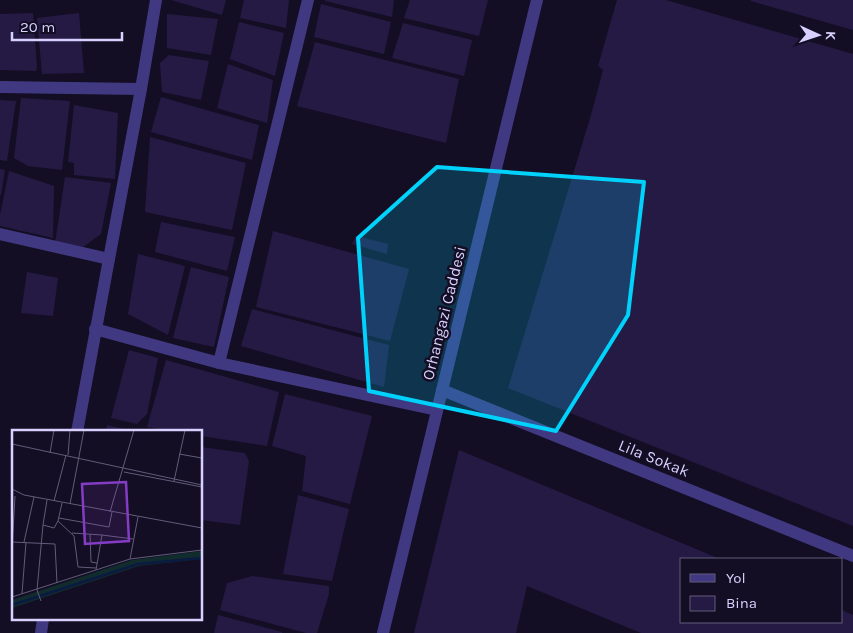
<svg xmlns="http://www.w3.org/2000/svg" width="853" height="633" viewBox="0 0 853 633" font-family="Karla,sans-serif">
	<rect width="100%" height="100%" fill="#130e23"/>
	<g fill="#251a44">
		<path d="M171,0H226L222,15Z"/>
		<path d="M244,0H289L286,28L240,18Z"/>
		<path d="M325,0H394L392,17L325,1Z"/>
		<path d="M410,0H488L479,36L404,18Z"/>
		<path d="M617,0H666L853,54V526L508,388L591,115L603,70L598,66Z"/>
		<path d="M751,0H853V30L751,1Z"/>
		<path d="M321,4L391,22L384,54L314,37Z"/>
		<path d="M33,13L37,67L36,71L0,70V14Z"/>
		<path d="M79,13L84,73L42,74L37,18Z"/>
		<path d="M167,14L218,19L211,55L167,48Z"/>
		<path d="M239,22L284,33L275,76L230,59Z"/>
		<path d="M403,23L472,40L464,76L392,58Z"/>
		<path d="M315,42L459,79L446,143L297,106Z"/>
		<path d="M169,55L209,61L201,100L162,92L160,63Z"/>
		<path d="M228,64L273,80L267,123L217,108Z"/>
		<path d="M161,97L259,125L252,160L151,132Z"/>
		<path d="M21,98L70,101L62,170L28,166L14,158Z"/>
		<path d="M0,100L16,101L7,161L0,160Z"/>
		<path d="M74,105L118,113L115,179L74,175V163L68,162Z"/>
		<path d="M150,137L246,163L232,230L145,212Z"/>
		<path d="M0,169L5,170L1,195H0Z"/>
		<path d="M9,171L54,186L53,238L0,226V215Z"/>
		<path d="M65,177L111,183L101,234L83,247L55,243Z"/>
		<path d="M161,222L235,237L227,271L155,252Z"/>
		<path d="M273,231L409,269L390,341L256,307Z"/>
		<path d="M356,236L388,244L387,254L352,244Z"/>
		<path d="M138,254L185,266L168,335L128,314Z"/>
		<path d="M191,267L229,277L214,347L173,338Z"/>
		<path d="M27,272L58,278L53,316L21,313Z"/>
		<path d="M252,309L389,345L384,387L241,346Z"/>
		<path d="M129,350L158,358L147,414L137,424L111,418Z"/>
		<path d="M166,360L279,392L267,446L201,436V432H176L147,427Z"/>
		<path d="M285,394L372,416L350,504L302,491L306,456L272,446Z"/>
		<path d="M107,425L133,431V432H106Z"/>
		<path d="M201,447L245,453L249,461L240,525L201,520Z"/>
		<path d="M459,450L720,559H682V622H842V610L853,615V633H641L527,586L516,633H414Z"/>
		<path d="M298,495L349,509L332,581L283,574Z"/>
		<path d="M252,576L329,586V594L317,633H306L220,610L227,583Z"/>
		<path d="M218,615L282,632V633H214Z"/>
	</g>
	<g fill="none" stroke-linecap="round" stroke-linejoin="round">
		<g stroke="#403982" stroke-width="12">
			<path d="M308,0L219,363L437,410"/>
			<path d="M0,87L141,89"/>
			<path d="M0,234L109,259L77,432"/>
			<path d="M109,259L141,89L156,0"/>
			<path d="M95,329L219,363"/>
			<path d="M442,390L853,556"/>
			<path d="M41,633L43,619"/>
			<path d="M383,633L537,0"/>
		</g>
	</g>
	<path fill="#00d2fb" fill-opacity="0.2" stroke="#00d2fb" stroke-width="4" stroke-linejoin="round" d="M437,167L644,182L628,315L556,431L369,391L358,238Z"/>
	<g text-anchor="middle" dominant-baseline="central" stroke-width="5" stroke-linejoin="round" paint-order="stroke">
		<g font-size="16" fill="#d8d0ff" stroke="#130e23">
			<text transform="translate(444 313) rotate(-76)">Orhangazi Caddesi</text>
			<text transform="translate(654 458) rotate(22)">Lila Sokak</text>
		</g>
	</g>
	<g transform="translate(12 430)">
		<rect width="190" height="190" fill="#130e23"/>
		<path d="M190,121V129L127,136L0,178V170L120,130Z" fill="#112c2d"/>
		<path fill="none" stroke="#0a1a41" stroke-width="2.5" d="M0,175L126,134L190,128"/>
		<path fill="none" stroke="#625c7b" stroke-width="1" d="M0,14L190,55M38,23L42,0M167,24L190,28M56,25L58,0M112,42L190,57M162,51L173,0M0,59L12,65L190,98M42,71L54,25M50,73L46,91L62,106L66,137L84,138M58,74L72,0M98,82L122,0M47,88L97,97L100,82M31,95L35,70M60,103L90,105M78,104L79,132L85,133M0,112L43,114L45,153M12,112L22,67M0,119L3,66M118,129L126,87M84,140L90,105L121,109M10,164L14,112M0,167L118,129L190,120M29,171L25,160L31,95L42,98L46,91"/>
		<path fill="#843cc5" fill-opacity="0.15" stroke="#843cc5" stroke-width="2.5" d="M114,52L117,111L73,114L70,54Z"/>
		<rect width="190" height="190" fill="none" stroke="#d8d0ff" stroke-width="2.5"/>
	</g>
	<rect x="680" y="558" width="162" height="65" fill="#130e23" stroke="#625c7b"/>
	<rect x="690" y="574" width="25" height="8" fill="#403982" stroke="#625c7b"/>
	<text x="726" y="583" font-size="15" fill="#d8d0ff">Yol</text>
	<rect x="690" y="596" width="25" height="15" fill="#251a44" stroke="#625c7b"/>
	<text x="726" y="608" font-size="15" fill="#d8d0ff">Bina</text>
	<g transform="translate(818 35) rotate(93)" stroke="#130e23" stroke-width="4" paint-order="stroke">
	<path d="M0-4L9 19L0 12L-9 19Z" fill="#d8d0ff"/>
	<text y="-8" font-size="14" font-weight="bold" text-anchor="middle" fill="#d8d0ff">K</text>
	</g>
	<path d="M12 32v8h110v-8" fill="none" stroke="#d8d0ff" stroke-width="2.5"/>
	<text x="20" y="32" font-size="15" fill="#d8d0ff" stroke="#130e23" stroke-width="4" paint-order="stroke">20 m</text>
</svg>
